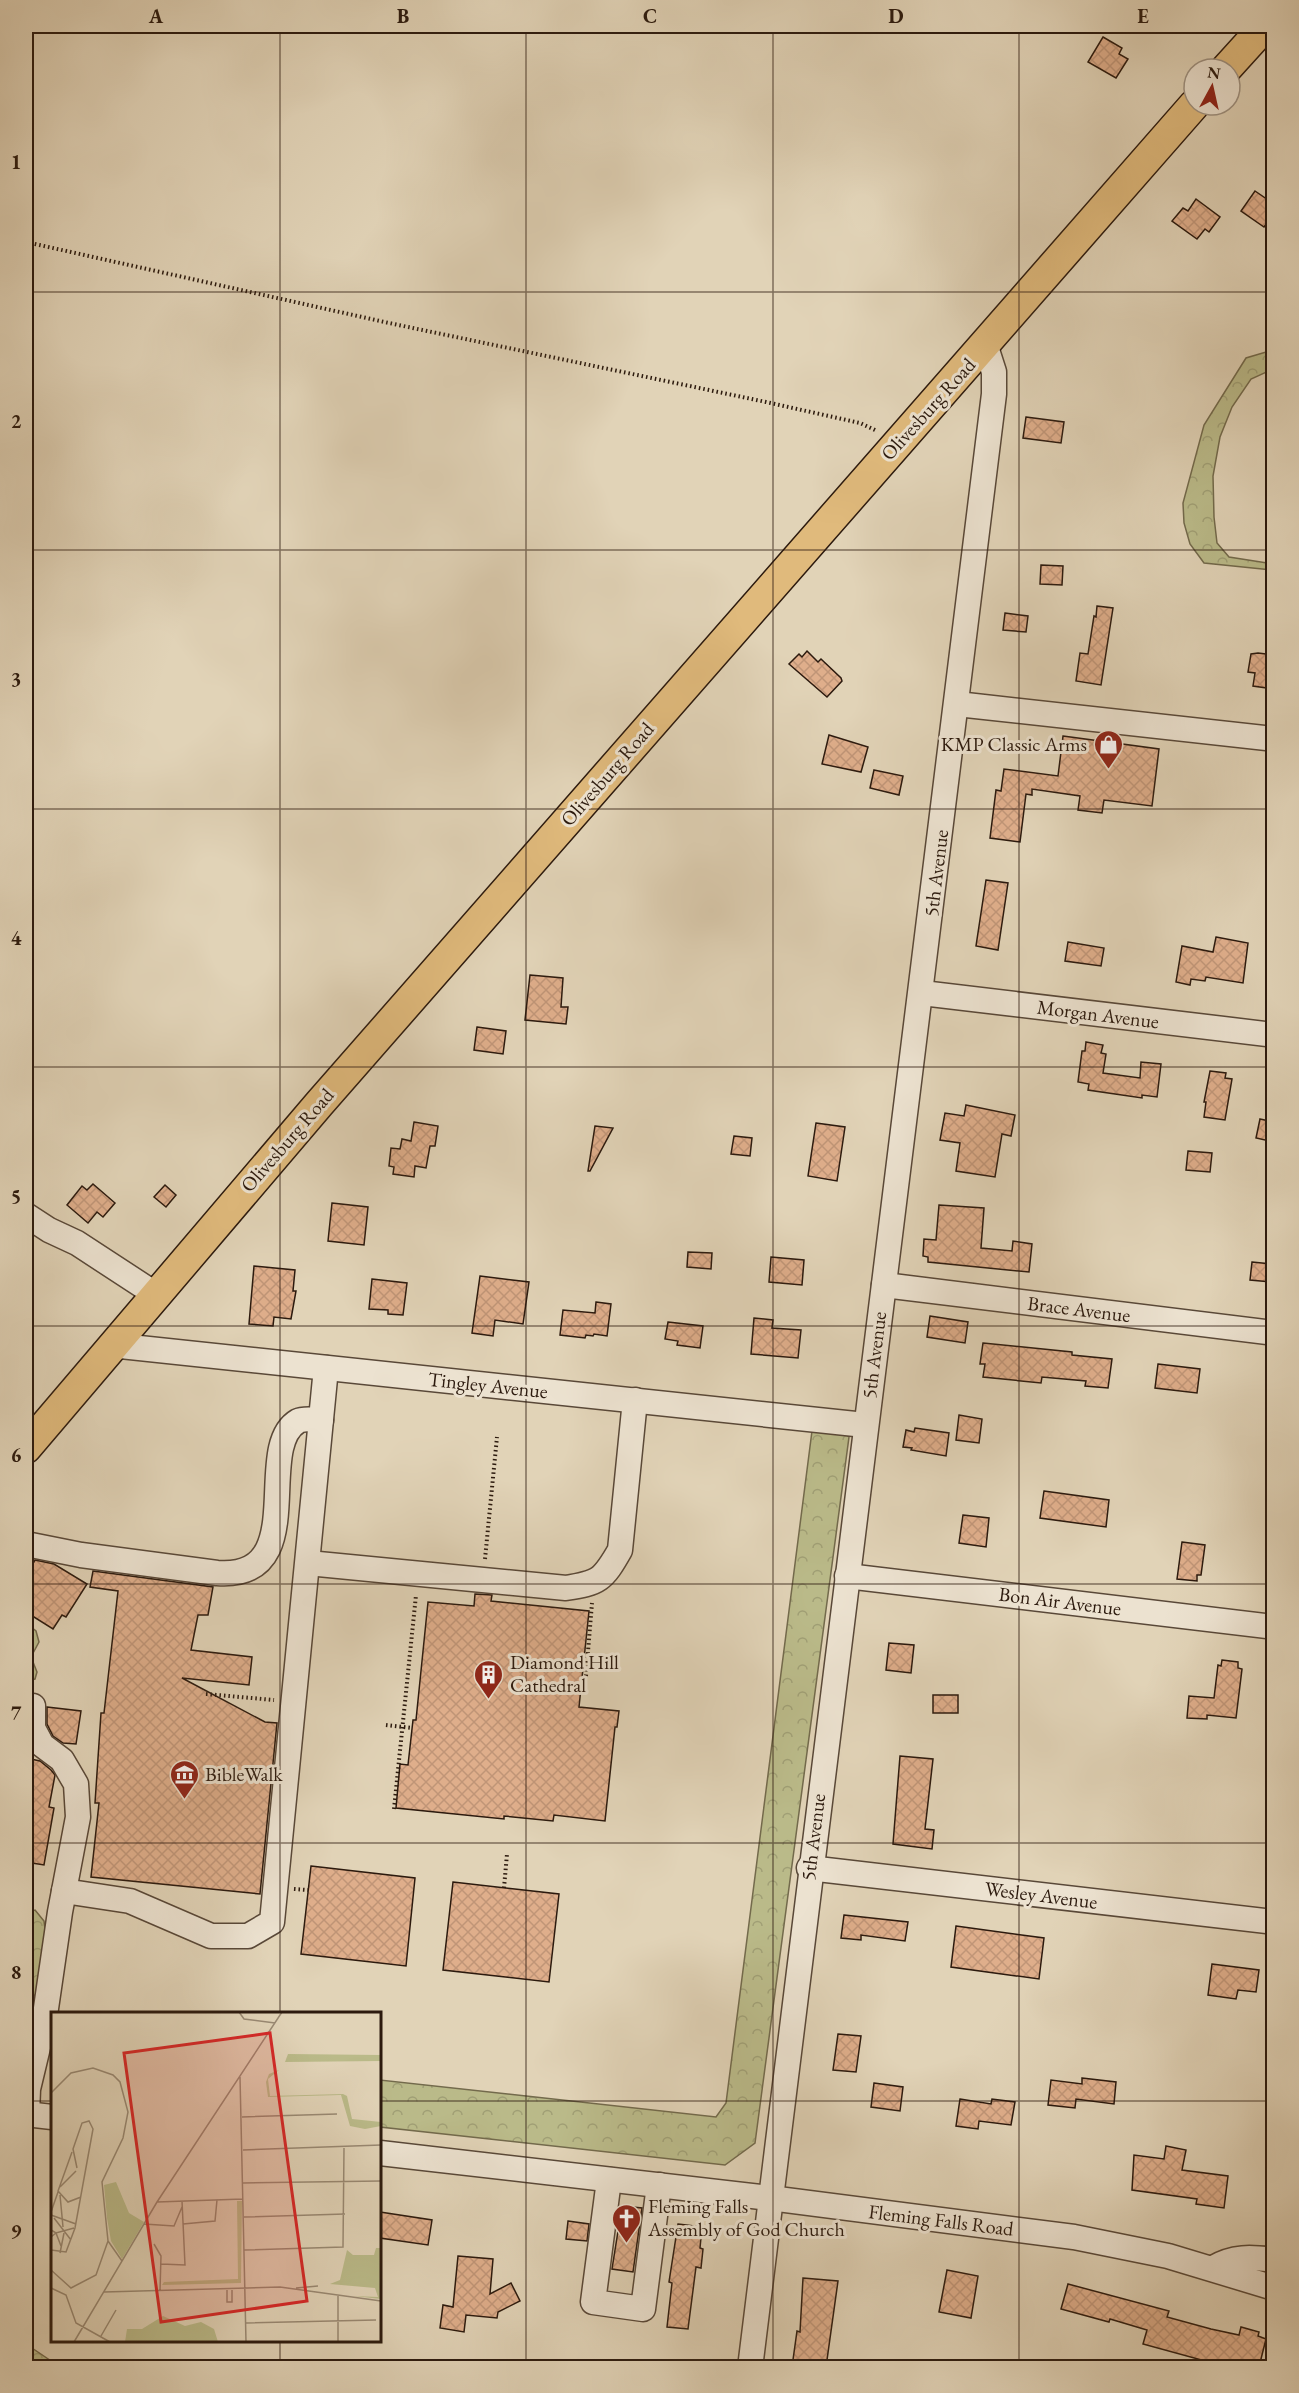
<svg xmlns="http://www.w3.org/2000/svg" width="1299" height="2393" viewBox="0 0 1299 2393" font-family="'EB Garamond',serif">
	<defs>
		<pattern id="forest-crowns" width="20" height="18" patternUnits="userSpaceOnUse" patternTransform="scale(1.5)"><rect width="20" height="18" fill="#baba89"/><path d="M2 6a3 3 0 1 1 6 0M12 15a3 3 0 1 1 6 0" fill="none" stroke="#a09f75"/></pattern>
		<pattern id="building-cross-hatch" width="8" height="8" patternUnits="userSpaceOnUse" patternTransform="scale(1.5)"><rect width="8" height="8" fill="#dfae8b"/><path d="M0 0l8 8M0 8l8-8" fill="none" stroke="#c09577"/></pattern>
	</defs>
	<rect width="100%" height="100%" fill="#e1d3b7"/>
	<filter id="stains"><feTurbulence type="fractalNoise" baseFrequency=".00333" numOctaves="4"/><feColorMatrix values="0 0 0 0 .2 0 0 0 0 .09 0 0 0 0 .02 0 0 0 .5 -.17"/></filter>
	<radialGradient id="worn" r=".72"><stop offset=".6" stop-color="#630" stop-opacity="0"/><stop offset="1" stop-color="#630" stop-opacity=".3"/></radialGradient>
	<g fill="url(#forest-crowns)" stroke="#736a4c" stroke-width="1.5">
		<path d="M1273,350V369L1251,379L1232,407L1220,437L1213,476L1214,517L1217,543L1229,557L1273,564V570L1204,563L1190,544L1184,523L1183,503L1204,425L1246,358Z"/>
		<path d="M812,1431H841L849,1437L755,2143L725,2165L380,2127V2080L716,2117L726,2103Z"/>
		<path d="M26,1623L36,1631L39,1642L31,1657L37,1672L35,1679L26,1681Z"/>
		<path d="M35,1910L44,1921L46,1937L39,1992L32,1997H26V1913Z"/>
		<path d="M26,2344L60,2367H26Z"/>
	</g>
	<g fill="url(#building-cross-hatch)" stroke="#2c1a0e" stroke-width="1.5">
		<path d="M1103,37L1122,48L1119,54L1128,59L1116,78L1088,62Z"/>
		<path d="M1255,191L1274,204V214L1264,227L1241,211Z"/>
		<path d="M1196,199L1220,217L1209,232L1205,229L1197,239L1172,221L1183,208L1188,211Z"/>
		<path d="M1026,417L1064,422L1061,443L1023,438Z"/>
		<path d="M1041,565L1063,566L1062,585L1040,584Z"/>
		<path d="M1097,606L1113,608L1101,685L1076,681L1080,653L1088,654L1094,616L1096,617Z"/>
		<path d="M1005,613L1028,616L1026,632L1003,630Z"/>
		<path d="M807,651L818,662L821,659L841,678L842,681L827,697L789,664L799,654L802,657Z"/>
		<path d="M1258,653L1274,655V689L1253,686L1255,673L1248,672L1251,654Z"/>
		<path d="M829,735L868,747L861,772L822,764Z"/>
		<path d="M1063,736L1159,749L1152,806L1104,800L1102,813L1078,810L1080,796L1032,789V795L1026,794L1020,842L990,838L996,790L1001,791L1004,769L1058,776Z"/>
		<path d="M874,770L903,776L899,795L870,788Z"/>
		<path d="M986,880L1008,883L998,950L976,946Z"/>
		<path d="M1216,937L1248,943L1243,983L1206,977L1205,981L1191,979L1190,985L1176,982L1182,946L1213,952Z"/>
		<path d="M1068,942L1104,948L1101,966L1065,961Z"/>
		<path d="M530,975L563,978L561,1007H568L566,1024L525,1020Z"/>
		<path d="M477,1027L506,1031L503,1054L474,1050Z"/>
		<path d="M1086,1042L1103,1045L1101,1053L1106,1054L1103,1073L1140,1078L1141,1062L1161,1064L1157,1097L1142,1095V1098L1088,1090L1089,1084L1078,1082L1082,1051H1085Z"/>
		<path d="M1210,1071L1226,1073L1225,1078L1232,1079L1225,1120L1204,1117L1206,1102H1204Z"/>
		<path d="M966,1105L1015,1115L1011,1136L1002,1134L995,1177L956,1171L960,1143L940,1140L945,1113L964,1116Z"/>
		<path d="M1260,1119L1274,1122V1142L1256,1138Z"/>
		<path d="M414,1122L438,1126L435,1146H430L426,1168L415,1166L414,1177L393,1174L394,1167L389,1166L391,1148L400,1149L402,1139L411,1141Z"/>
		<path d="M816,1123L845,1127L837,1181L808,1176Z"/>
		<path d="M595,1126L613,1128L590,1171H588Z"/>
		<path d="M734,1136L752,1138L750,1156L731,1154Z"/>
		<path d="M1188,1151L1212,1153L1210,1172L1186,1170Z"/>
		<path d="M93,1184L115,1203L103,1217L97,1212L88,1223L67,1205L82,1186L87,1190Z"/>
		<path d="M165,1185L176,1195L166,1207L154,1197Z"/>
		<path d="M332,1203L368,1207L364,1245L328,1241Z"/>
		<path d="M939,1205L984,1208L981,1248L1012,1251L1013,1241L1032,1244L1029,1272L928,1262V1257L923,1256L924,1239L936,1240Z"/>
		<path d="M688,1252L712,1253L711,1269L687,1267Z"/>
		<path d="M771,1257L804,1260L802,1285L769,1282Z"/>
		<path d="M1252,1262L1273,1264L1271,1282L1250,1280Z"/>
		<path d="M254,1266L295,1270L293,1291H296L291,1319L274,1317L273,1326L249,1324Z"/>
		<path d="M480,1276L529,1282L523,1324L495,1320L493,1336L472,1333Z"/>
		<path d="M372,1279L407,1283L403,1315L388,1314V1310L369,1309Z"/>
		<path d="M596,1302L611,1304L607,1336L594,1334L593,1336L586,1335L585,1338L560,1335L563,1310L595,1313Z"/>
		<path d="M930,1316L968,1322L965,1343L927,1337Z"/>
		<path d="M754,1318L773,1320L772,1328L801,1330L798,1358L751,1354Z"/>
		<path d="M668,1322L703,1326L700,1348L677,1345L678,1341L665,1339Z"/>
		<path d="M983,1343L1072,1352V1355L1112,1359L1108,1388L1085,1386L1086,1381L1042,1377L1041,1383L983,1377L985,1364H980Z"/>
		<path d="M1158,1364L1200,1369L1197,1393L1155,1388Z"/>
		<path d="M959,1415L982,1419L979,1443L956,1440Z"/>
		<path d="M915,1428L949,1433L946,1456L911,1450L912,1448L903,1447L906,1430L914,1432Z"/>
		<path d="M1044,1491L1109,1500L1106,1527L1040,1518Z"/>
		<path d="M963,1515L989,1518L986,1547L959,1543Z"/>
		<path d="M1182,1542L1205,1545L1201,1575H1197V1581L1177,1579Z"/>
		<path d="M35,1560L54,1564L87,1584L66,1617L62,1615L53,1629L26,1612V1575Z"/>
		<path d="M93,1571L213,1587L208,1615H198L191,1650L252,1657L249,1685L182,1678L265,1722L277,1723L260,1894L91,1877L99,1803H95L101,1713H104L118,1591L90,1587Z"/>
		<path d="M475,1594L492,1595L491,1601L589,1611L579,1707L619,1711L617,1727H615L605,1821L554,1815L553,1821L504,1816V1819L396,1808L400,1764L408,1765L413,1720H416L428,1602L474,1606Z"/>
		<path d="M889,1643L914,1645L911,1673L886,1670Z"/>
		<path d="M1222,1660L1238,1662V1668L1242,1669L1236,1718L1207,1715V1719L1187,1718L1189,1696L1214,1698L1218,1665L1221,1666Z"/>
		<rect x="933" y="1695" width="25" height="18"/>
		<path d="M47,1707L81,1711L76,1744L63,1743L53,1736L47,1724Z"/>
		<path d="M900,1756L933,1759L925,1829L934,1830L932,1849L893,1844Z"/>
		<path d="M26,1758L40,1761L51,1770L55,1775L49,1807L54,1808L44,1865L26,1862Z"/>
		<path d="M311,1866L415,1878L406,1966L301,1954Z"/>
		<path d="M453,1882L559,1894L549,1982L443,1970Z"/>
		<path d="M844,1915L908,1922L905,1941L861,1935V1940L841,1938Z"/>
		<path d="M956,1926L1044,1938L1039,1979L951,1967Z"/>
		<path d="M1212,1964L1259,1970L1256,1992L1238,1990L1236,1999L1208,1995Z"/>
		<path d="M838,2034L861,2036L856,2072L833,2070Z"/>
		<path d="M1082,2078L1116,2082L1114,2104L1076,2099L1075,2108L1048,2105L1051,2080L1082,2084Z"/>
		<path d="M874,2083L903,2087L900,2111L871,2107Z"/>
		<path d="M960,2099L991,2104L992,2099L1015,2102L1011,2125L979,2121L978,2129L956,2126Z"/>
		<path d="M1166,2146L1186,2150L1182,2170L1228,2176L1224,2208L1196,2204L1197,2199L1132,2190L1134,2155L1164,2159Z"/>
		<path d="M622,2206L642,2208L633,2272L612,2269Z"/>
		<path d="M380,2212L432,2220L428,2245L380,2238Z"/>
		<path d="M568,2221L589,2224L587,2241L566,2239Z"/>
		<path d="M678,2224L702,2227L700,2248L703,2249L701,2268L696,2267L688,2329L667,2327L672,2283L669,2282Z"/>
		<path d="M458,2256L493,2259L490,2294L511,2283L520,2301L498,2312L497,2318L466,2315L464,2332L440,2328L443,2305L453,2307Z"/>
		<path d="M947,2270L978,2276L971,2318L939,2312Z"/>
		<path d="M803,2278L838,2281L826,2367H792L797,2331L800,2332Z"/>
		<path d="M1068,2284L1169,2311L1167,2317L1211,2329L1239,2335L1241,2327L1259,2332L1258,2336L1266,2339L1259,2367H1208L1209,2362L1143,2344L1147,2330L1110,2319L1109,2322L1061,2309Z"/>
	</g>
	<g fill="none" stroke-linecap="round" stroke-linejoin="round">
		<defs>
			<g id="minor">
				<path d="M957,704L1274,739"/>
				<path d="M922,993L1274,1035"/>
				<path d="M26,1215L49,1230L77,1243L155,1294"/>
				<path d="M884,1285L1274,1333"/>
				<path d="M111,1345L865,1425"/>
				<path d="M26,1544L81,1555L217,1573C313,1580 252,1448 298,1421C304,1418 314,1420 321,1420"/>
				<path d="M308,1563L566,1588C599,1583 603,1580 620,1550L635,1400"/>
				<path d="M847,1576L1274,1627"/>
				<path d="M809,1868L1274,1922"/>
				<path d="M64,1891L130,1901L211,1936H248L272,1922L326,1368"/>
				<path d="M26,2114L52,2117"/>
				<path d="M27,2114L28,2089L44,2022L60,1912L78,1817L76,1784L62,1760L42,1745L33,1728V1706"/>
				<path d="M380,2153L770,2198L1074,2237L1168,2256L1274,2288"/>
				<path d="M609,2180L593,2302L643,2309L659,2185"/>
				<path d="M1213,2268C1233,2256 1251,2257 1274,2260"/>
				<path d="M750,2368C826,1709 915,1052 994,394V372L985,344"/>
			</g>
			<g id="major">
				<path d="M1226,69L1265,26"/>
				<path d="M26,1448L319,1104L1194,105"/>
			</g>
		</defs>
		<use href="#minor" stroke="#594838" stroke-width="27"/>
		<use href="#major" stroke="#2c1a0e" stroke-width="33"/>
		<g stroke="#2c1a0e" stroke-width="4" stroke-dasharray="1.5 3" stroke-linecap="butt">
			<path d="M26,242L389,323L766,402L860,423L877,431"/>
			<path d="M485,1559L497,1437"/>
			<path d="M586,1676L592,1603"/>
			<path d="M206,1694L274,1700"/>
			<path d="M386,1725L412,1728"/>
			<path d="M394,1809L416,1595"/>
			<path d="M504,1888L507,1854"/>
			<path d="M294,1889L308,1890"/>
		</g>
		<use href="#minor" stroke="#ece2d0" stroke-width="24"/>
		<use href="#major" stroke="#e0ba7c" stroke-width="30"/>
	</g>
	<path fill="none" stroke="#2c1a0e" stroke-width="1.5" stroke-opacity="0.55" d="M280,26V2014M526,26V2368M773,26V2368M1019,26V2368M26,292H1274M26,550H1274M26,809H1274M26,1067H1274M26,1326H1274M26,1584H1274M26,1843H1274M26,2101H52M380,2101H1274M280,2340V2368"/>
	<defs>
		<symbol id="shop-pin" viewBox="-11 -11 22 30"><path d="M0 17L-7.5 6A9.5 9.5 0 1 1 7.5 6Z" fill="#8f2418" stroke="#ece2d0"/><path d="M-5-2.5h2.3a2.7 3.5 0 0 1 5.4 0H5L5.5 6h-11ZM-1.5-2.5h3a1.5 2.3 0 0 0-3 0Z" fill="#fff"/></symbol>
		<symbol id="building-pin" viewBox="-11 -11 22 30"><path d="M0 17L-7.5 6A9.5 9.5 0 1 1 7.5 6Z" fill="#8f2418" stroke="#ece2d0"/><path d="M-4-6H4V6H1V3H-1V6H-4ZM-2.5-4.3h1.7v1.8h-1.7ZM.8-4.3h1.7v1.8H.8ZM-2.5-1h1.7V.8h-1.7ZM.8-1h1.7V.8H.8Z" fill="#fff"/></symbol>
		<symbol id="museum-pin" viewBox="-11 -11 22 30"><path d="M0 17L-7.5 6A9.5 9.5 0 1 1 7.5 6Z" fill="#8f2418" stroke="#ece2d0"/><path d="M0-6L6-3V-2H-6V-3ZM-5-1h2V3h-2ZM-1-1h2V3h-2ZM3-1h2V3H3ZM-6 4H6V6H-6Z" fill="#fff"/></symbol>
		<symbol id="church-pin" viewBox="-11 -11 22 30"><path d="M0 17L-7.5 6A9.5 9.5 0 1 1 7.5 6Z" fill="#8f2418" stroke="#ece2d0"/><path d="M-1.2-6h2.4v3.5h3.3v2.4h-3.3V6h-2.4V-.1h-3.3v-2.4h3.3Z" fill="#fff"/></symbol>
	</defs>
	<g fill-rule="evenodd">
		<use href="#shop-pin" x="1092" y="728" width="33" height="45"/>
		<use href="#building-pin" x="472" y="1658" width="33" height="45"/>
		<use href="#museum-pin" x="168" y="1758" width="33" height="45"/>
		<use href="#church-pin" x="610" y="2202" width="33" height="45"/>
	</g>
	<g text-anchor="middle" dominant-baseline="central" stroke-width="6" stroke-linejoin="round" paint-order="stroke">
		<g font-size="20" fill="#2c1a0e" stroke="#ece2d0">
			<text transform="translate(928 409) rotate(-48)">Olivesburg Road</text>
			<text transform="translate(607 774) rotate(-49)">Olivesburg Road</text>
			<text transform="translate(936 873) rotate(-83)">5th Avenue</text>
			<text transform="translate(1098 1014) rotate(7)">Morgan Avenue</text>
			<text transform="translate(287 1140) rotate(-49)">Olivesburg Road</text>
			<text transform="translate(1079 1309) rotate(7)">Brace Avenue</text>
			<text transform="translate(874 1355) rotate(-83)">5th Avenue</text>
			<text transform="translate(488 1385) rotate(6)">Tingley Avenue</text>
			<text transform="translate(1060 1601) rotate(7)">Bon Air Avenue</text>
			<text transform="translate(813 1837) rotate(-83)">5th Avenue</text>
			<text transform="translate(1041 1895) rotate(7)">Wesley Avenue</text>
			<text transform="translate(941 2220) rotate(7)">Fleming Falls Road</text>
		</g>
		<g font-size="20" fill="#2c1a0e" stroke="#ece2d0" text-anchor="start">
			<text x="1087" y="744" text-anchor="end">KMP Classic Arms</text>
			<text x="510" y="1662">Diamond Hill<tspan x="510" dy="23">Cathedral</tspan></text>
			<text x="205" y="1774">BibleWalk</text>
			<text x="648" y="2206">Fleming Falls<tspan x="648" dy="23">Assembly of God Church</tspan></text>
		</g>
	</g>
	<g transform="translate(51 2012)">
		<rect width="330" height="330" fill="#e1d3b7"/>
		<path d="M237,42L330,43V49L234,50ZM228,58L217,67L219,84L292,82L296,84L301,107L330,110V114L314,117L299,114L290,83L217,85L215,70L218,62ZM65,170L78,201L93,210L71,247L60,229L56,206L53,173ZM186,189H191L190,271L111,273L113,270L187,267ZM325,236H330V287L303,284L327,285L324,276L279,272L289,268L296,238L302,243H323ZM112,304L134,314L150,310L163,317L167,330H74L76,317H91Z" fill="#baba89"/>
		<path fill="none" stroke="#998973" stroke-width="1.5" d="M188,0L193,7L224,11M189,65L195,330M0,81L20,61L42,56L62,63L69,70L77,100L72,126L51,170L57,229L45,263L20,276L0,258M191,105L286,102M192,138L330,133M21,140L7,179L17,190L30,185M192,171L330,169M9,175L25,159M9,183L12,215M106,190L192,187M0,200L7,180M0,203L25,212M193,205L294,202M3,206L20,228M93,212L123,214L131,195M132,212L164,209L166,188M0,218L5,221L23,216M0,225L5,221L10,234M57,229L71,249M103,232L110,244L109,278M0,238L15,240L24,216L42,117L38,109L31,111L22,137L26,156M193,238L292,235L293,136M9,241L13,221M110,252L134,253L131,189M0,276L15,283L25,311L59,330M176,276V290H181V276M245,276L267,274M53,280L229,275L330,289M287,284V330M195,311L325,308M50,324L65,298M23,330L106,190L231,0"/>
		<path fill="#d62828" fill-opacity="0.15" stroke="#d62828" stroke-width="3" d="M219,21L256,289L110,310L73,41Z"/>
		<rect width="330" height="330" fill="none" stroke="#2c1a0e" stroke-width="3"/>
	</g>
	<rect width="1299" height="2393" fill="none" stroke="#e1d3b7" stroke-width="66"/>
	<g transform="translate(1212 87) rotate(8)"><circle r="28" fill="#ece2d0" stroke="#9f9282" stroke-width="1.5"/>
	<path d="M0-4.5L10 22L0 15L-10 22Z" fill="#8f2418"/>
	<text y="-9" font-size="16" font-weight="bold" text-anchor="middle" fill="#2c1a0e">N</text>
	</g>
	<rect x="33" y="33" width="1233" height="2327" fill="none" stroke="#2c1a0e" stroke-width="2"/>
	<g font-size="20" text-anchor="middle" font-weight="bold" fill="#2c1a0e">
		<text x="156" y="23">A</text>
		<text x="403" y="23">B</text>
		<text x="650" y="23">C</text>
		<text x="896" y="23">D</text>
		<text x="1143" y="23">E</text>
		<text x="16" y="169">1</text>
		<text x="16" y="428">2</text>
		<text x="16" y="686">3</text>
		<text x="16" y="945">4</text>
		<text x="16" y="1203">5</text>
		<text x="16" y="1462">6</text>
		<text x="16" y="1720">7</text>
		<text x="16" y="1979">8</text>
		<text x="16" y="2238">9</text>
	</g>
	<rect width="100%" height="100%" filter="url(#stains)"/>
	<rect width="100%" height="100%" fill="url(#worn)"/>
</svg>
